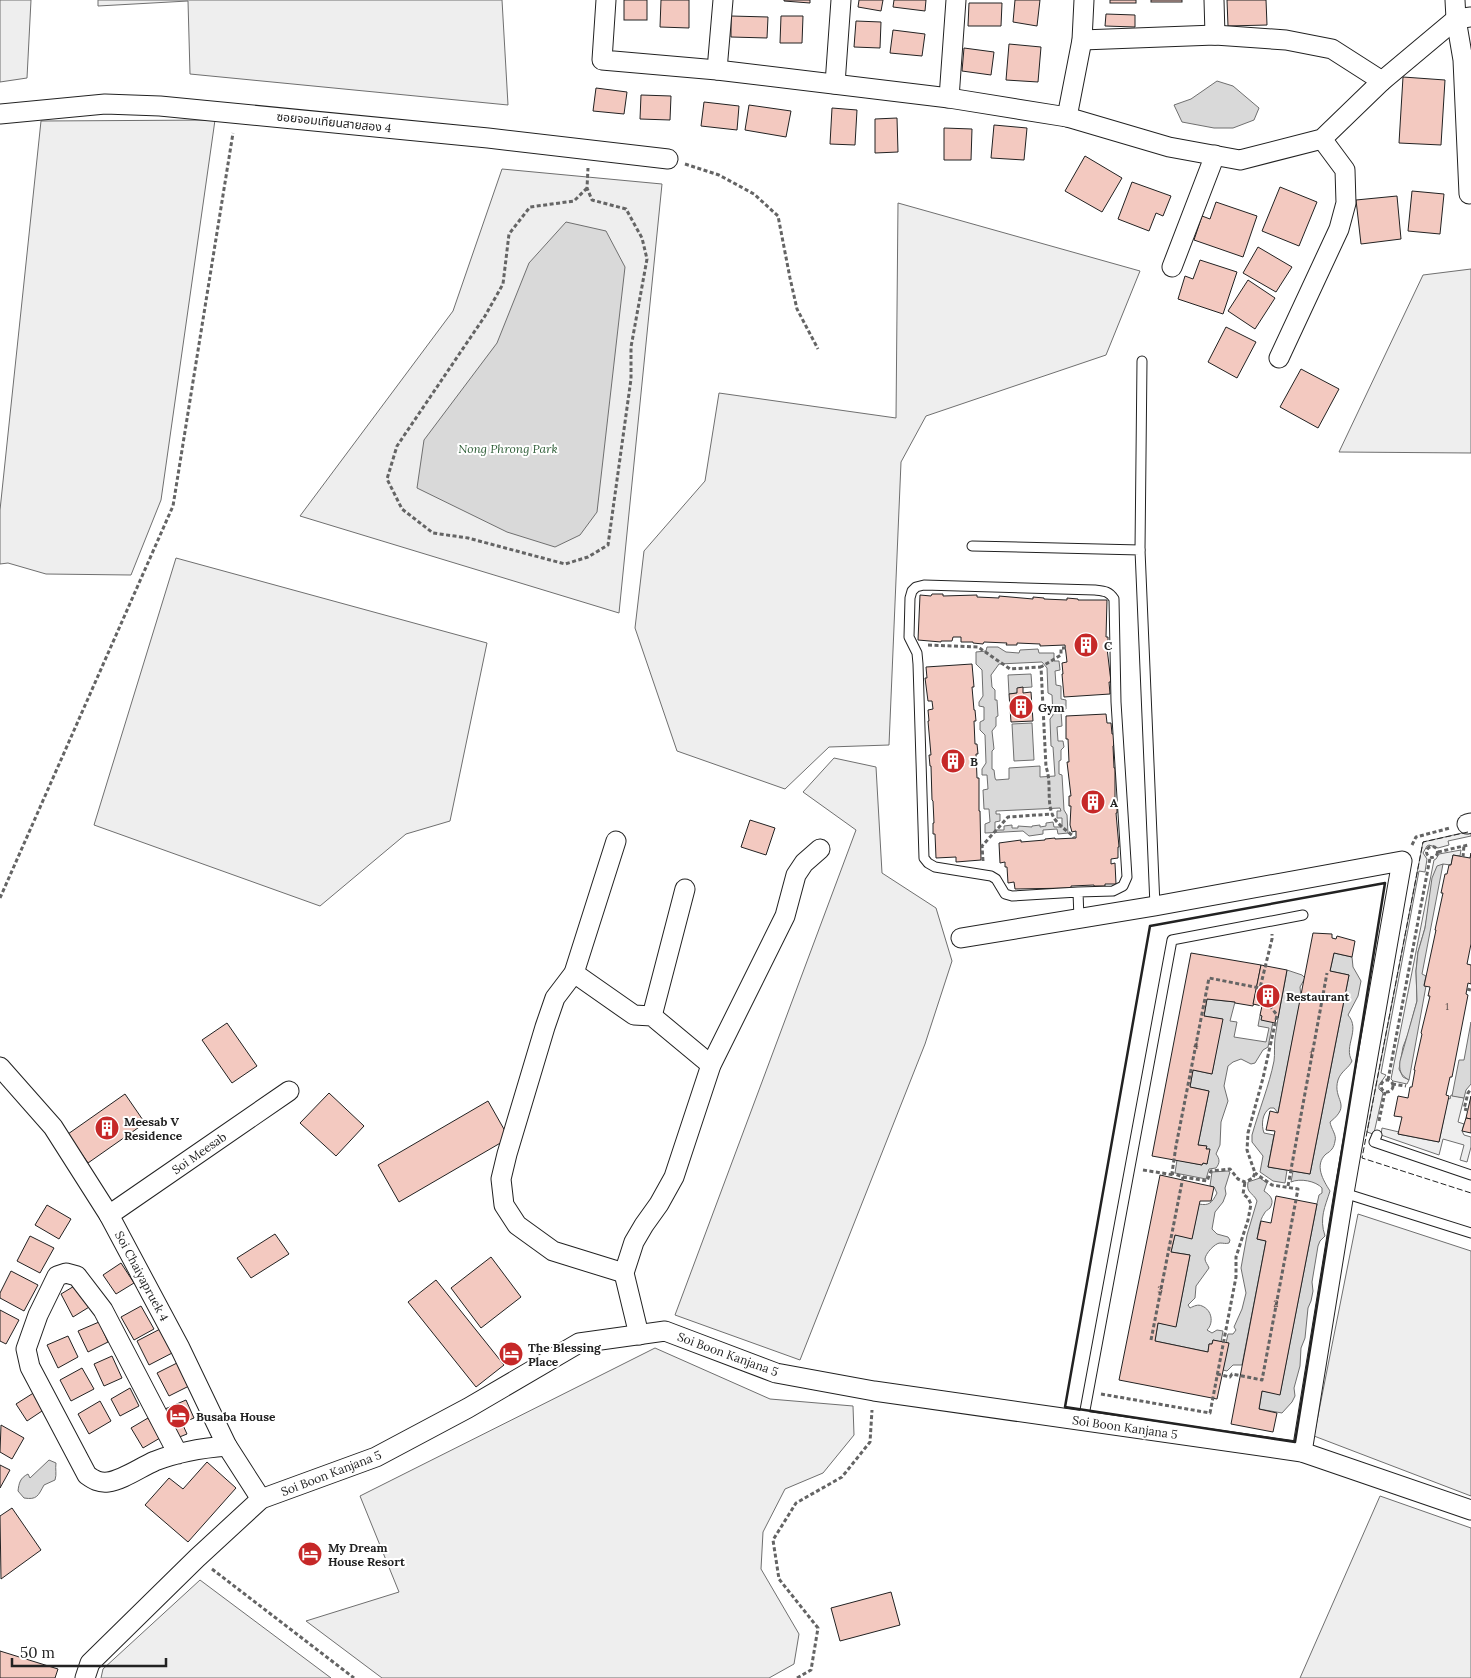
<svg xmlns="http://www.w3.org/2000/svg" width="1471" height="1678" viewBox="0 0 1471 1678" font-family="Lora,'Noto Sans Thai',serif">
	<rect width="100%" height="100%" fill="#fff"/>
	<g fill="#eee" stroke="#6f6f6f">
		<path d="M0,0H31L27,78L0,82Z"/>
		<path d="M98,0H502L508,105L190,74L188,1L98,6Z"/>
		<path d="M215,120L161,500L131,575L46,574L8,563L0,564V510L41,121Z"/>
		<path d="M502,169L662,184L619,613L300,516L453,311Z"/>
		<path d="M898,203L1140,271L1106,355L926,416L901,462L889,745L829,747L785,789L677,751L635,628L644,551L705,481L719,393L896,418Z"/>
		<path d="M1471,269V453L1339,452L1423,275Z"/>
		<path d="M176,558L487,643L450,821L406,834L320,906L94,825Z"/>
		<path d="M834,758L876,767L882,873L936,908L952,961L925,1044L800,1360L675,1315L856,830L803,792Z"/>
		<path d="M1471,831V836L1448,841L1449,845L1438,848L1429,845L1427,846L1423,853L1427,859L1425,872L1419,871L1381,1073L1386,1075L1379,1085V1089L1383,1093L1374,1133L1373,1134L1367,1132L1423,842Z"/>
		<path d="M1461,850L1460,856L1453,855L1451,865L1443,864L1429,905L1425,928L1418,952L1416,971L1417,1001L1408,1034L1403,1047L1399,1069L1403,1077L1409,1080L1407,1084L1393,1081L1391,1079L1434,860L1436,859L1439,854Z"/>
		<path d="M1451,1095L1464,1098L1458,1122L1464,1124L1462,1131L1464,1135L1471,1137V1147L1467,1162L1460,1160L1464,1145L1443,1139L1439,1155L1381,1135L1382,1128L1399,1132L1398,1134L1439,1142L1448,1098L1450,1099Z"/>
		<path d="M1358,1214L1471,1251V1496L1314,1436Z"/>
		<path d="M655,1348L770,1399L853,1406L854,1435L823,1473L785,1489L763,1532L761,1569L799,1634L794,1664L769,1678H382L306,1621L399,1592L360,1496Z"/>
		<path d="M1380,1496L1471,1528V1678H1300Z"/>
		<path d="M200,1580L331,1678H101L103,1669Z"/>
	</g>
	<g fill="#d9d9d9" stroke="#6f6f6f" fill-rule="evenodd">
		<path d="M1217,81L1233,86L1259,108L1254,120L1233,128H1214L1182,122L1174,105L1191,99Z"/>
		<path d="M566,222L606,231L625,267L597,512L580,535L555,547L507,532L417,488L424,440L497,343L529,263Z"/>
		<path d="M987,647H998L1006,652L1019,653L1020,650L1038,649L1039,653H1054V661H1059L1060,670L1055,671L1056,685L1061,686V699L1066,700V709L1061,711L1062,726L1057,727L1058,741H1063L1064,747L1061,750V760L1059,761V774L1062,775L1064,810L1067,815L1068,833L1058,834L1057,829L1043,830V834L1029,836L1023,831L985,833V824L990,822L989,809H984L983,790L988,789L987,775H982V769L986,763L985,735L980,730V722L984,720V707L979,706V702L983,696L982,670L976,664V652L986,651ZM1042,662L1047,668L1048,693L1052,695L1053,715L1050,719L1051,746L1053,747L1055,776L1040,777V766L1009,768V779L996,780L995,778L994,770L992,769V751L994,749L992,731L996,726V717L998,716L997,700H995V690L992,687L991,675L999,664ZM1060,808L1061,811H1057V818H1062V827H1054L1053,822L1046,823V826L1040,827V825L1032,826V827L1018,826V828H1012V825L1004,826V830H995V822L1000,821V814H996V811Z"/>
		<path d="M1031,674L1032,687L1018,688L1017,693L1009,694L1008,675Z"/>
		<path d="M1032,723L1034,760L1014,761L1012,724Z"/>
		<path d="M1443,864L1422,974L1426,976L1424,985L1426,986L1409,1080C1400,1075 1399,1070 1400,1061L1417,1001L1416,971L1418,952L1425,928L1432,878L1437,866Z"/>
		<path d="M1334,953L1352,957L1353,967L1361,981L1358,996L1348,1015C1361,1030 1343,1046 1352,1061C1349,1068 1341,1071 1338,1080C1332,1100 1353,1104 1330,1122C1331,1129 1337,1135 1335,1141C1334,1148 1331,1151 1326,1154C1314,1165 1323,1180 1330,1191C1325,1207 1319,1218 1325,1236L1320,1241L1318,1246L1312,1282L1313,1291L1311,1301L1308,1308L1305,1338L1301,1348L1300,1366L1294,1388L1295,1396L1292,1402L1282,1413L1259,1409L1262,1391L1280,1394L1317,1204L1319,1195L1322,1193V1188C1316,1181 1300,1178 1291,1182L1293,1171L1310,1174L1349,975L1330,971Z"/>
		<path d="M1287,970L1302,975L1305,978L1300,987L1301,997L1278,1113L1274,1108H1270C1262,1113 1261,1125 1264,1133L1274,1135L1268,1167L1287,1170L1285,1183L1273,1181L1260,1172L1263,1156L1252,1142V1135C1259,1110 1269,1086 1274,1061C1275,1054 1274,1046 1275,1038C1278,1015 1283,993 1287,970Z"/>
		<path d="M1207,999L1235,1002L1230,1021L1237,1022L1234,1037L1266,1042L1269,1028L1258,1026L1260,1015L1273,1022L1268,1047L1263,1050L1255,1063L1251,1064L1241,1059L1233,1062L1228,1066L1224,1086L1228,1101L1221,1122L1220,1145L1216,1154C1220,1159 1220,1163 1216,1168L1209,1169L1206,1179L1175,1173L1177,1160L1202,1165L1203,1163L1207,1164L1209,1149H1206V1146L1198,1145L1209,1091L1190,1087L1193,1070L1212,1074L1222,1019L1204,1016Z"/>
		<path d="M1471,1022V1084L1466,1090L1464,1098L1452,1096L1459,1060H1464Z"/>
		<path d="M1228,1171L1230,1172L1225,1188L1226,1194L1223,1202L1215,1212L1212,1229L1217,1234L1228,1237L1230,1240L1229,1243C1226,1244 1223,1243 1220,1243C1215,1243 1205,1254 1205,1259C1205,1262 1208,1265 1209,1268L1196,1286L1195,1298L1188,1305L1190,1308C1194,1306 1198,1304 1202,1306C1212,1310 1214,1323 1207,1330L1212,1333L1217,1330L1223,1331L1221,1342L1213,1340L1212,1344H1209L1208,1352L1155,1341L1158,1323L1176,1326L1190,1255L1171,1252L1175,1235L1192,1238L1199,1204C1209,1206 1212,1203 1217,1193L1214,1187L1210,1186L1212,1172Z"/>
		<path d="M1260,1178L1267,1183L1264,1191C1270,1195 1275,1200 1270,1208C1268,1210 1265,1211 1264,1214C1259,1221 1259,1231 1257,1239L1266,1241L1242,1365H1233L1227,1371L1223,1370L1228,1343H1226L1228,1334H1233L1236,1330L1234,1327L1242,1309L1246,1293L1241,1268L1247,1235L1257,1201C1253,1192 1246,1194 1248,1182Z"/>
		<path d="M49,1460L56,1463C55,1469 57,1474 55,1480L44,1485C38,1496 37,1500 24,1498L18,1491C19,1483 20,1478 28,1474L30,1478Z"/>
	</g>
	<g fill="#f3c9c0" stroke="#222">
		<rect x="624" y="0" width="23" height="20"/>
		<path d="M661,0H689V28L660,27Z"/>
		<path d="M784,0H810V3L784,1Z"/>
		<path d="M859,0H883L881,11L858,7Z"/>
		<path d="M894,0H926L925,11L893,7Z"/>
		<path d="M1015,0H1040L1037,26L1013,22Z"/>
		<rect x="1110" y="0" width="26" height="3"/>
		<rect x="1151" y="0" width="31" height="2"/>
		<path d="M1227,0H1266L1267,25L1228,26Z"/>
		<path d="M969,3H1002L1001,26H968Z"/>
		<path d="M1106,14L1135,15V27L1105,26Z"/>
		<path d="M731,16L768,17L767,38L731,37Z"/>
		<path d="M781,16H803L802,43H780Z"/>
		<path d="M856,21L881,22L880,48L854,47Z"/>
		<path d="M893,30L925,34L922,56L890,53Z"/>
		<path d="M1009,44L1041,47L1038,82L1006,80Z"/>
		<path d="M964,48L994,52L991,75L962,71Z"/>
		<path d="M1403,77L1445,80L1441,145L1399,143Z"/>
		<path d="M596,88L627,92L624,114L593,111Z"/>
		<path d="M641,95L671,96L670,120L640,119Z"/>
		<path d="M704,102L739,106L737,130L701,126Z"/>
		<path d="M749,105L791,111L786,137L745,130Z"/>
		<path d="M832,108L857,110L855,145L830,144Z"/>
		<path d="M897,118L898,152L875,153V119Z"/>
		<path d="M994,125L1027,128L1024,160L991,158Z"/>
		<path d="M944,128L972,129L971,160H944Z"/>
		<path d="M1085,156L1122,178L1102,212L1065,191Z"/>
		<path d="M1132,182L1171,196L1163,216L1156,213L1149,231L1118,219Z"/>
		<path d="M1280,187L1317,202L1299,246L1262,231Z"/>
		<path d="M1412,191L1444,194L1440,234L1408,231Z"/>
		<path d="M1397,196L1401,239L1361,244L1356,200Z"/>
		<path d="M1216,202L1257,216L1243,257L1194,240L1202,216L1210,219Z"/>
		<path d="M1258,247L1292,267L1276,292L1243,273Z"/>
		<path d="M1200,260L1237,272L1223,314L1178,299L1185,276L1193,279Z"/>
		<path d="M1248,280L1275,298L1255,329L1228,311Z"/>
		<path d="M1226,327L1256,342L1237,378L1208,362Z"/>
		<path d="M1301,369L1339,389L1318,428L1280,407Z"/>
		<path d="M932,594H943V596L977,595V597L999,598V596L1033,599V597L1044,598V599L1067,600V598L1078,599V600H1107L1106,637H1108V648H1107L1111,682H1109L1110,694L1064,697L1062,674H1063L1062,663L1067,662L1065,645L1040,646V644L1017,643V645H1006L1007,643L984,642L983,644L973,643V642H961V637H953L952,641H941V642L918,640L920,595L931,596Z"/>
		<path d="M972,664L974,687H972L974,710H975L976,721H974L975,744H977L978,754H976L977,778H979V811H980L981,860L956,862V857L936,858L935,834H933V823H934L933,801L932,800L931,766H930L929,755H931L928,721H929L928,710L933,709L932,701H928L925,678H927L926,667Z"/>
		<path d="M1023,687V693L1031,692L1033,721L1011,722L1009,694L1017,693V688Z"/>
		<path d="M1106,714L1107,723H1111L1112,734H1114V745L1113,746L1114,768H1115V802H1117V813H1116L1119,847H1118V858L1111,859V864L1115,863L1116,884H1105V886H1094V885L1071,886V888L1015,889L1014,882L1008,883L1007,867H1005V862L1000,863L999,843L1021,840V842L1045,840V839L1055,838V839L1076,838V831L1072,832L1070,825L1071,806H1069V796H1071L1067,762H1069L1068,739H1066V716Z"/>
		<path d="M750,820L775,828L766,855L741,847Z"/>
		<path d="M1471,853V944L1467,964L1471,965V984L1468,983L1466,994L1468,995L1452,1077H1450L1446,1095L1449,1096L1439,1142L1398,1134L1402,1117L1394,1116L1398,1096L1408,1098L1410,1087H1412L1415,1070H1414L1422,1034L1421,1033L1430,996H1428L1430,987L1424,986L1436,930H1435L1443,893H1441L1445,874H1447L1449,865H1451L1453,855L1470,858Z"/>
		<path d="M1313,933L1332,934V938L1336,939L1337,936L1355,941L1352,957L1334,953L1330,971L1349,975L1310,1174L1268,1167L1275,1131L1266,1130L1270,1111L1278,1113Z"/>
		<path d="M1191,953L1261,965L1253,1006L1235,1003V1002L1207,999L1204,1016L1223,1019L1212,1074L1193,1070L1190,1087L1209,1091L1198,1145L1207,1146L1206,1149H1210L1207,1164L1203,1163L1202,1165L1152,1156Z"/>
		<path d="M1261,965L1287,970L1278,1018H1276L1275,1023L1261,1020L1262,1016L1260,1015L1262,1006L1253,1004Z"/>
		<path d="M227,1023L257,1066L232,1083L202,1040Z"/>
		<path d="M329,1093L364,1126L336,1156L300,1123Z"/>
		<path d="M125,1094L145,1123L88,1163L68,1134Z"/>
		<path d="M1471,1096V1119L1466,1118Z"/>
		<path d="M488,1101L509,1138L399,1202L378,1165Z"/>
		<path d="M1466,1118L1471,1119V1133L1462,1131Z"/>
		<path d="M1160,1175L1214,1187L1211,1201H1200L1192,1239L1175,1235L1171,1252L1190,1255L1176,1327L1158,1323L1155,1341L1208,1352L1209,1344H1212L1213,1340L1229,1343L1217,1399L1119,1380Z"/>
		<path d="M1276,1196L1317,1204L1280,1395L1262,1391L1259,1409L1277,1413L1273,1432L1231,1424L1266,1241L1257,1239L1261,1221L1271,1223Z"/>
		<path d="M47,1205L71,1219L59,1239L35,1225Z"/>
		<path d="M275,1234L289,1254L251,1278L237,1258Z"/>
		<path d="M30,1236L54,1248L40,1273L17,1261Z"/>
		<path d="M491,1257L521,1297L481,1328L451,1288Z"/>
		<path d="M121,1263L134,1283L116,1294L103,1275Z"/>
		<path d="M11,1271L38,1285L24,1311L0,1298V1293Z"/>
		<path d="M436,1280L504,1365L476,1387L408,1302Z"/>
		<path d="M81,1282L94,1304L73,1317L61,1294Z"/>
		<path d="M141,1306L154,1329L134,1340L121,1317Z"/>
		<path d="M0,1310L19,1320L6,1344L0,1341Z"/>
		<path d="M99,1322L108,1342L88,1352L78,1331Z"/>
		<path d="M164,1327L176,1351L149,1365L137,1341Z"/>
		<path d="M68,1336L78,1357L58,1368L47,1345Z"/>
		<path d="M112,1356L122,1378L104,1386L94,1364Z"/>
		<path d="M177,1363L189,1386L169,1396L157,1373Z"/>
		<path d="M82,1368L94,1389L71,1401L60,1380Z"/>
		<path d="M130,1388L139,1406L120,1416L111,1399Z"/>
		<path d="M35,1392L45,1409L27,1421L16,1404Z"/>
		<path d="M186,1400L194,1418L182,1423L187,1434L177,1438L165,1409Z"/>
		<path d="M100,1401L111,1421L89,1434L78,1414Z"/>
		<path d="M148,1418L160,1438L143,1448L131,1428Z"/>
		<path d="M1,1425L24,1438L12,1459L0,1452Z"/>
		<path d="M207,1462L236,1488L188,1542L145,1505L169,1478L183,1489Z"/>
		<path d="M0,1465L10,1470L0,1488Z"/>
		<path d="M12,1508L41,1550L1,1579L0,1516Z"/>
		<path d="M891,1592L900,1625L840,1641L831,1608Z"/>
		<path d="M0,1651L58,1669L55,1678H0Z"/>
	</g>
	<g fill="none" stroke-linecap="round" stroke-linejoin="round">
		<defs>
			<g id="service">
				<path d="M972,546L1140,550L1155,906"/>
				<path d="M1140,550L1142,361"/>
				<path d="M1078,892L1012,896L1005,894L996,879L991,876L935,867L928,863L924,858L918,664L917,653L909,637L910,598L912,591L916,587L924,585L1095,590C1104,591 1109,591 1114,599L1116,702L1127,877L1123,886L1113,891L1078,892L1079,919"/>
				<path d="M1377,1135L1374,1142L1471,1175"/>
				<path d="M1344,1193L1471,1233"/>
				<path d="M1083,1421L1172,940L1303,915"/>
			</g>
			<g id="minor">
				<path d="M606,0L602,60L717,70L949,98L1067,117L1169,147L1240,160L1322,139L1382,81L1456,19L1471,17"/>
				<path d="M1214,0L1215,35"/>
				<path d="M1455,0L1456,19L1463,60L1469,194"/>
				<path d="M1082,40L1215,35L1286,40L1332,49L1382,81"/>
				<path d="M717,70L723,0"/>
				<path d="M835,84L841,0"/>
				<path d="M949,98L956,0"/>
				<path d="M0,114L105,104L160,106L488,138L668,159"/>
				<path d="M1067,117L1082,40L1084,0"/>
				<path d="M1172,267L1215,155"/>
				<path d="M1279,358L1339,229L1346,203L1345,170L1322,139"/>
				<path d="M1467,824L1471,823"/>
				<path d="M616,841L574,973L555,998L545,1027L507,1154L501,1179L504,1205L517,1225L553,1251L624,1273"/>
				<path d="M961,938L1155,906L1402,861L1344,1193L1302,1452"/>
				<path d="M574,973L634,1015L652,1016L711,1065"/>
				<path d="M652,1016L685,889"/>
				<path d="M0,1067L53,1127L109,1215L180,1348L227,1446L261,1499"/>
				<path d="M109,1215L289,1091"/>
				<path d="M639,1335L624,1273L634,1242L644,1225L659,1204L674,1177L711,1065L785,916L796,875L804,863L820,849"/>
				<path d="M178,1454L103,1310L77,1276L66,1273L57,1276L38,1315L26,1349L30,1367L87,1475C94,1480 99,1483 108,1482C123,1480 141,1467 155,1461C178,1452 202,1448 227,1446"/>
				<path d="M85,1678L90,1663L197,1558L261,1499L376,1457L468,1408L579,1343L665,1331L776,1373L874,1391L1302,1452L1471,1510"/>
			</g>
		</defs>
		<use href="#service" stroke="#222" stroke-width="11"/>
		<use href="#minor" stroke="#222" stroke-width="21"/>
		<g stroke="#646464" stroke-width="3" stroke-dasharray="4 2.5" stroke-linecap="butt">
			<path d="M685,164L719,175L754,194L778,216L790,278L797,309L818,349"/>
			<path d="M587,188L574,201L530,207L509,234L503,284L485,316L397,446L387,479L402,509L433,533L468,538L565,564L588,557L608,545L631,379V347L647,259L642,238L626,209L592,200L587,188L588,168"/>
			<path d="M928,645L978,647L1010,669L1041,667"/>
			<path d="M1066,648H1061V655L1041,667L1046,767C1052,783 1046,801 1053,816C1056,823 1067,831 1073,836L1074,838"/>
			<path d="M1412,845L1416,837L1450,828"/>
			<circle cx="1432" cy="852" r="5.5"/>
			<path d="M1438,852L1468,845"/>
			<path d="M1463,857L1464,845"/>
			<path d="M983,861L982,846L1008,817L1052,814"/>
			<path d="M0,898L173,506L233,133"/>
			<path d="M1467,989L1471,990"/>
			<path d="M1388,1080L1430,858"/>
			<circle cx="1387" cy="1086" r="6"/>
			<path d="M1392,1084L1406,1086"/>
			<path d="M1468,1110L1464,1109L1468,1093L1471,1089"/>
			<path d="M1379,1121L1385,1092"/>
			<path d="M1143,1170L1174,1175"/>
			<path d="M1183,1177L1207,1181L1211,1171L1230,1169L1238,1179L1245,1182L1253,1178L1255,1173L1247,1150L1248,1133L1263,1078L1277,1015L1263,997L1260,988L1272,939V934"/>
			<path d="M1288,1186L1327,973"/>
			<path d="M1151,1340L1183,1177L1172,1173L1176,1146L1209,978L1260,988"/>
			<path d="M1217,1374L1230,1377L1232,1374L1262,1380L1298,1189L1272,1185L1255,1173"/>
			<path d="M1101,1394L1210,1413L1236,1277V1257L1248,1220L1251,1204L1248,1198L1243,1194L1245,1182"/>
			<path d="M212,1569L354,1678"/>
			<path d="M797,1678L811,1670L818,1628L779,1579L773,1540L796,1503L842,1477L870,1442L872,1410"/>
		</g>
		<use href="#service" stroke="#fff" stroke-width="9"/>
		<use href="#minor" stroke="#fff" stroke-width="19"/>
		<path stroke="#222" stroke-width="1" stroke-dasharray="6 2.5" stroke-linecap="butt" d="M1468,832L1423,842L1362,1158L1471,1193"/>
		<path stroke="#222" stroke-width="2.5" d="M1385,883L1295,1442L1065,1407L1150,926Z"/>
	</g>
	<defs>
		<symbol id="building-disc" viewBox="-11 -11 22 22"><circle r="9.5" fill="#c62828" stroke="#fff"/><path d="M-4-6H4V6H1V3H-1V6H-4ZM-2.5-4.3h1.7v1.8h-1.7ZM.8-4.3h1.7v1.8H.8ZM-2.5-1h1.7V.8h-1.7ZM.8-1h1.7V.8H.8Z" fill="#fff"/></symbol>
		<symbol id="hotel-disc" viewBox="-11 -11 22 22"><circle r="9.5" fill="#c62828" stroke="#fff"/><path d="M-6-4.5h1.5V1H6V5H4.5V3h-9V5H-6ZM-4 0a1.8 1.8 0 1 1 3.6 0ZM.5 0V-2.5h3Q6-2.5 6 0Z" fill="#fff"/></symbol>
	</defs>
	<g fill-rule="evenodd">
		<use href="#building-disc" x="1072" y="631" width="28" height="28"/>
		<use href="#building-disc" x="1007" y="693" width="28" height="28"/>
		<use href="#building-disc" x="939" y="747" width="28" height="28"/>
		<use href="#building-disc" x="1079" y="788" width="28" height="28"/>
		<use href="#building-disc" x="1254" y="982" width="28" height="28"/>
		<use href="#building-disc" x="93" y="1114" width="28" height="28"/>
		<use href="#hotel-disc" x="497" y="1340" width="28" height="28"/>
		<use href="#hotel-disc" x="164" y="1402" width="28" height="28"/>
		<use href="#hotel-disc" x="296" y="1540" width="28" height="28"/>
	</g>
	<g text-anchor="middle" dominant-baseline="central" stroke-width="4" stroke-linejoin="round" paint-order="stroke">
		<g font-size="10" fill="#564c4a">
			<text x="1447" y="1006">1</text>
			<text x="1196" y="1045">4</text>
			<text x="1311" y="1054">1</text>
			<text x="1160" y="1289">3</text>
			<text x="1276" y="1303">2</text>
		</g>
		<g font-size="12" fill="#222" stroke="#fff">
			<text transform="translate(334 122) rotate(6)">ซอยจอมเทียนสายสอง 4</text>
			<text transform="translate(199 1153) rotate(-35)">Soi Meesab</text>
			<text transform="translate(142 1276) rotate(62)">Soi Chaiyapruek 4</text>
			<text transform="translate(728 1354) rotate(20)">Soi Boon Kanjana 5</text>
			<text transform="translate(1125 1427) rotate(8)">Soi Boon Kanjana 5</text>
			<text transform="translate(331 1473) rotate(-21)">Soi Boon Kanjana 5</text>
		</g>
		<g font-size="12" font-style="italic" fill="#2f5e38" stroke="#fff">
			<text x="508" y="448">Nong Phrong Park</text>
		</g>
		<g font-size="12" font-weight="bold" fill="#222" stroke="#fff" text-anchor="start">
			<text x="1104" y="645">C</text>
			<text x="1038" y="707">Gym</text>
			<text x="970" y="761">B</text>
			<text x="1110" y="802">A</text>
			<text x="1286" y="996">Restaurant</text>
			<text x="124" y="1121">Meesab V<tspan x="124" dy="14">Residence</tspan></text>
			<text x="528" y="1347">The Blessing<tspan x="528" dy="14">Place</tspan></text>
			<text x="196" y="1416">Busaba House</text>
			<text x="328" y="1547">My Dream<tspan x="328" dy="14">House Resort</tspan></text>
		</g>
	</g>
	<path d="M12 1658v8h154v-8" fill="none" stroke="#222222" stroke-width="2.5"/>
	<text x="20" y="1658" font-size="15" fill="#222222" stroke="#ffffff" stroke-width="4" paint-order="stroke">50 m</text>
</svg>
